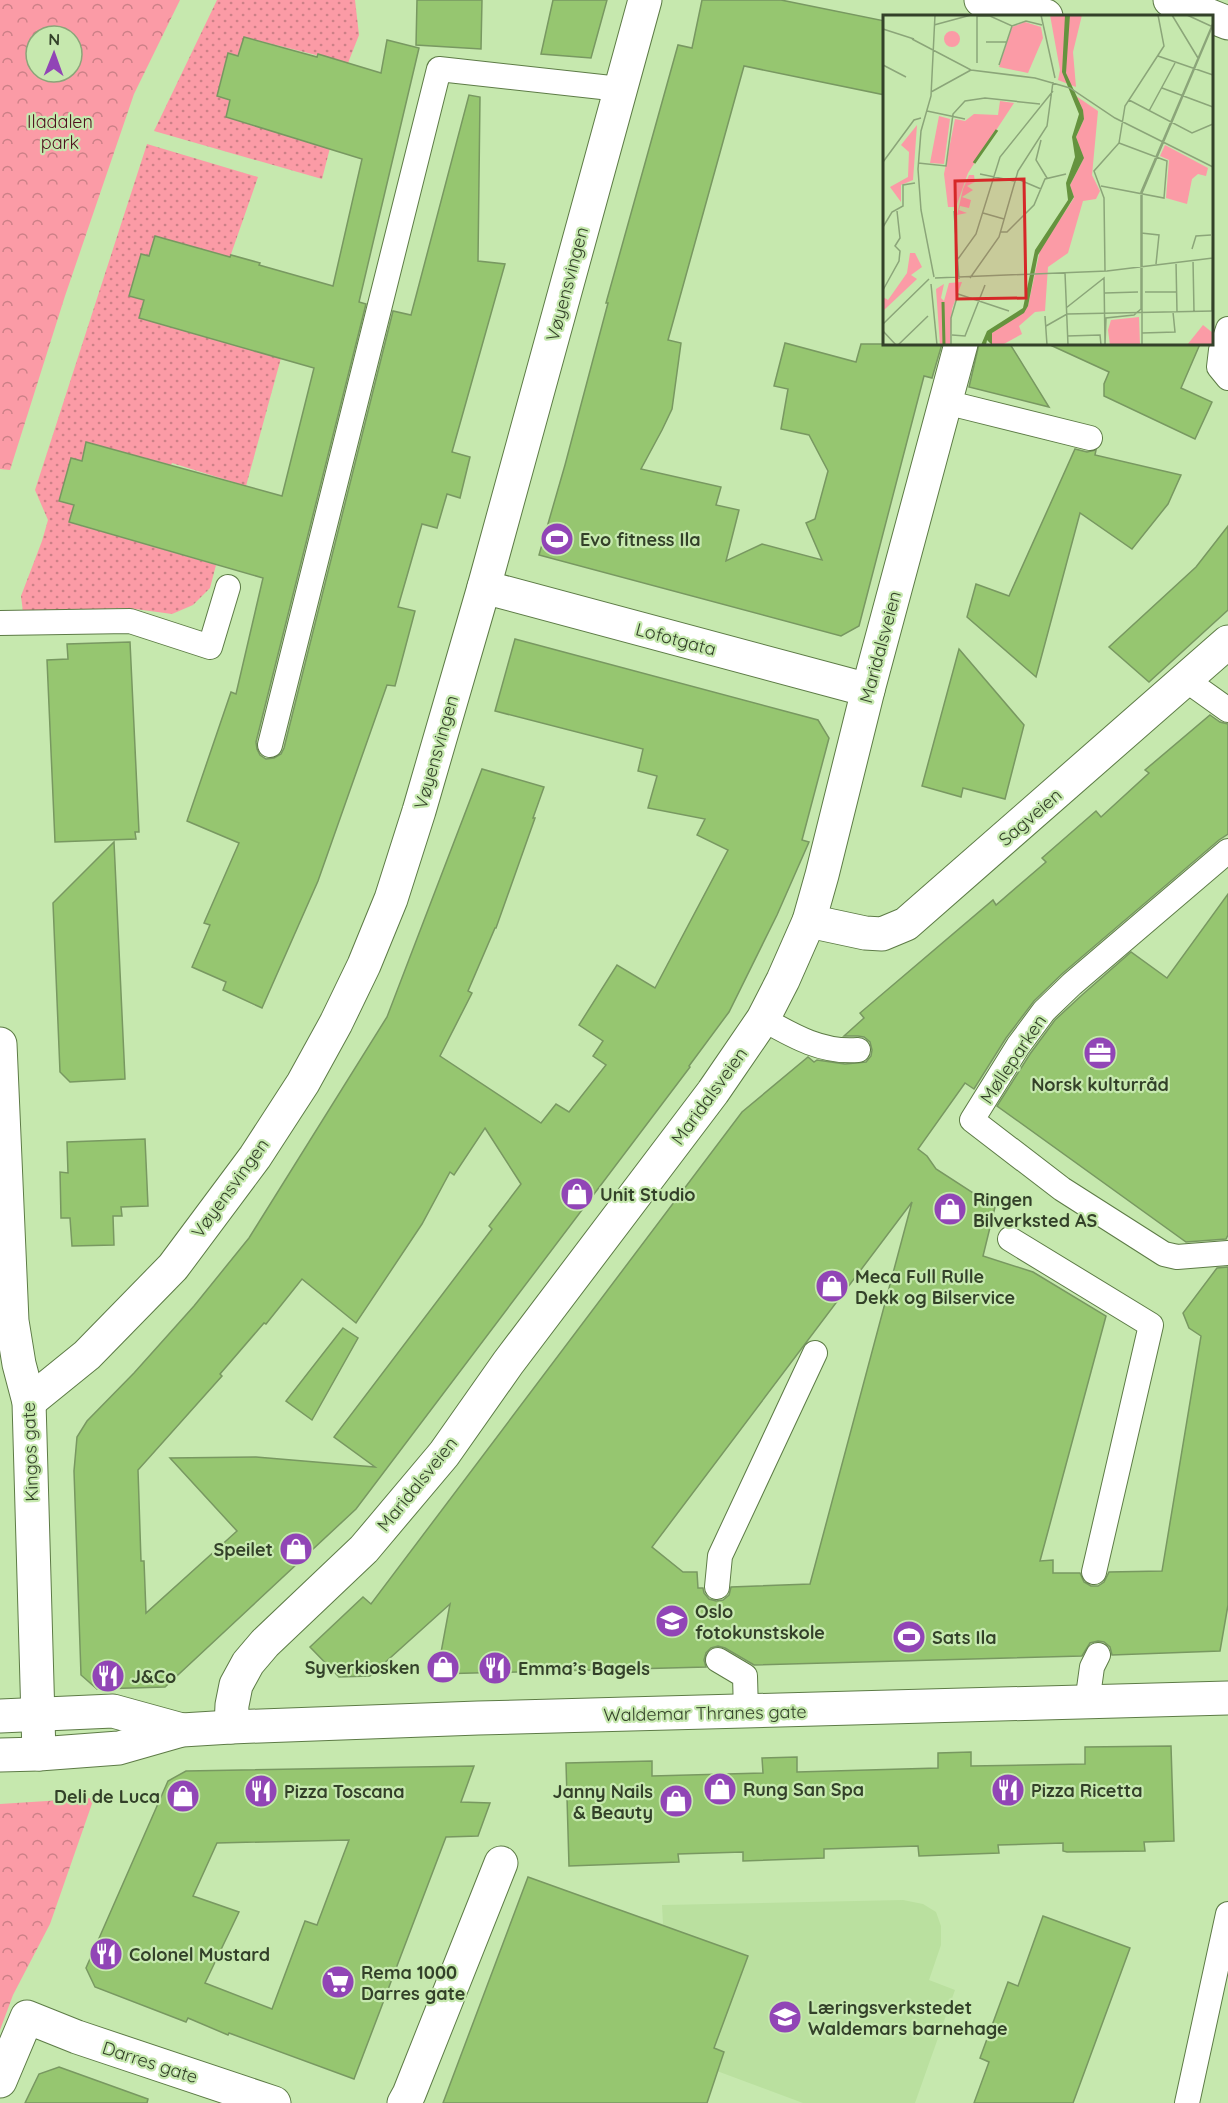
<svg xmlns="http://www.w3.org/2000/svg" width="1228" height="2103" viewBox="0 0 1228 2103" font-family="Quicksand,sans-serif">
	<defs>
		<pattern id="grass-dots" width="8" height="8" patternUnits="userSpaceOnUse" patternTransform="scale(1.5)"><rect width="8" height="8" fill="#fb9ba6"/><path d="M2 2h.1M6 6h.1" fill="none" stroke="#cc8087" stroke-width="1.8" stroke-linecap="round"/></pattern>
		<pattern id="park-crowns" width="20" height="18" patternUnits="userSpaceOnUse" patternTransform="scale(1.5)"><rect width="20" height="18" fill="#fb9ba6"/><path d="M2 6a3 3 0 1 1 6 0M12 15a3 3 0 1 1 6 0" fill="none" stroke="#cc8087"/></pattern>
	</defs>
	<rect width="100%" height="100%" fill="#c6e8ae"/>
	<path fill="#bae09f" d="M903,1900L923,1904L936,1912L941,1926V1945L929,1980L955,1990L915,2103H803L631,2039L617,1995L646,1918L663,1924L662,1905Z"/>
	<g fill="url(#grass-dots)">
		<path d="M217,0H355L359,35L348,63L244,37L238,56L229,53L230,100L226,117L330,148L322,179L154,131Z"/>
		<path d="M147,144L258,177L230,257L155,236L149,256L141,254L129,296L144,300L139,317L281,358L246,486L172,463L171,465L86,442L70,522L216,565L210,588L193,605L172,614L128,608L23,612L21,596L42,541L48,520L35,490Z"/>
	</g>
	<g fill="url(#park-crowns)" fill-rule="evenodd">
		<path d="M0,0H180L134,94L65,296L10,470L0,469ZM36,36H72V72H36Z"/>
		<path d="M94,1798L50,1924L13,1995L0,2030V1804Z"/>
	</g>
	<g fill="#96c670" stroke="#789861" stroke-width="1.5" fill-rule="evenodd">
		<path d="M417,0H482L481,49L416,45Z"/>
		<path d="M553,0H607L591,58L541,54Z"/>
		<path d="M702,0H781L885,21V95L744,66L668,340L681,343L672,409L662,430L641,469L721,487L716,505L739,510L726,561L762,544L822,560L806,523L815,519L828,471L809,435L781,429L788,389L774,386L785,343L856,362L861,344H942L932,378L924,376L859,626L841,636L539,555L565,465L608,303H606L678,45L692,48Z"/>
		<path d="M244,37L317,57L318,54L381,73L387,40L419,48L359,302L366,304L256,742L257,749L260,755L266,759L274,758L281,754L284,748L393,311L411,315L469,95L480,97L478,261L505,264L452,452L470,457L460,498L447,494L437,528L422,524L398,607L415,611L395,686L387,685L318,881L262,1008L223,990L226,982L192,967L210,925L204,923L239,843L187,821L231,692L236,694L263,578L69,522L74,505L59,501L71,458L82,461L86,442L282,496L314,368L139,318L144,300L129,296L141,254L149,256L155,236L230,257L231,255L260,263L259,265L333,286L362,159L226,117L230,100L217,96L228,53L238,56Z"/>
		<path d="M979,344H1010L1049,407L969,387Z"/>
		<path d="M1048,344H1200L1181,388L1212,402L1195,439L1104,396V384L1109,372Z"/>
		<path d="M1075,449L1087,452L1096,450L1095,455L1181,475L1168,504L1132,549L1080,513L1036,677L967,617L976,584L1009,596Z"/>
		<path d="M1228,526V610L1149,682L1109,647L1196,567Z"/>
		<path d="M515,639L818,720L829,738L802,840L809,842L777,915L729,1012L689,1066L690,1067L356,1509L165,1687L97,1689L81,1675L74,1471L77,1437L87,1421L134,1373L194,1306L249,1238L387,1017L482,769L544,787L533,818H535L496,928H495L468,991L472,993L440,1056L541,1123L556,1104L569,1112L606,1065L593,1056L603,1041L579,1025L617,965L655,988L728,850L697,835L705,819L648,808L657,776L638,771L643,749L495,711ZM485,1128L521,1184L489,1226L492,1229L334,1437L375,1467L256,1457L170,1458L237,1531L146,1613L144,1561H141L138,1470L222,1376L220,1374L264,1323L266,1324L302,1279L356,1323L422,1224L450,1172L454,1175Z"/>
		<path d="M130,642L139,832H135L136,839L55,842L47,660L68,659L67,644Z"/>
		<path d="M959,649L1024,725L1005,799L963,788L961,797L922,786Z"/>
		<path d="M1210,715L1220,722L1228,724V834L1219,840L1063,973L1034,1001L1006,1038L974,1089L965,1083L918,1149L927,1156L936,1169L995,1207L983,1256L1033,1272L1106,1316L1040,1561L1053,1560V1573H1080L1084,1582L1091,1586H1098L1104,1582L1109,1572L1162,1571L1201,1336L1189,1328L1183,1313L1217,1268L1228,1267V1605L1220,1651L1112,1655L1110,1647L1104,1642L1098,1641L1090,1643L1082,1656L754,1665L725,1648L718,1646L711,1648L706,1653L704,1660L706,1667L437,1674L450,1604L370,1676L339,1677L310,1647L363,1597L371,1604L742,1112L808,1057L814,1062L817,1060L845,1064L866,1062L871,1056L872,1050L870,1042L864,1037L858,1036H844L864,1018L860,1013L993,900L996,905L1046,862L1042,858L1096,811L1101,817L1149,773L1145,770ZM912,1202L810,1584L731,1587L729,1595L723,1600L716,1601L709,1599L704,1593L703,1588H698L697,1572H683L652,1547Z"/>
		<path d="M114,842L125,1079L70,1082L60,1072L53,903Z"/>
		<path d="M1228,894V1235L1226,1239L1186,1242L997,1106L1030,1054L1055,1020L1082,995L1131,952L1167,978Z"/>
		<path d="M145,1139L148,1206L121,1207L122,1216H113L114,1245L72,1246L70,1218H61L60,1172L68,1173L67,1142Z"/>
		<path d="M343,1328L358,1338L312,1420L286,1401Z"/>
		<path d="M1171,1746L1174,1841L1144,1842L1145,1851L1067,1852L1063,1851V1843L998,1845L999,1853L919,1856L918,1846L824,1849V1858L743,1861V1852L678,1854L679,1862L569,1866L566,1763L652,1761V1776L763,1773L762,1758L797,1757V1772L938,1768V1753L971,1752V1766L1085,1764V1747Z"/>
		<path d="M474,1766L461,1802L490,1803L478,1836L446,1837L354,2079L229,2033L228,2035L188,2018L186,2022L95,1987L86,1968L168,1781L186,1771ZM349,1840L317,1925L305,1921L272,2009L205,1983L239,1912L193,1896L217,1843Z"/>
		<path d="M528,1877L748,1956L714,2048L724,2052L707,2103H443Z"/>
		<path d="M1043,1916L1130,1948L1073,2103H974L989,2062L980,2058L1008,1982L1018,1986Z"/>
		<path d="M59,2067L148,2099L147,2103H25L39,2074Z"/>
	</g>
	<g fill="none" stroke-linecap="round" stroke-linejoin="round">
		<defs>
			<g id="service">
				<path d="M1228,329L1221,350L1219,367L1228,378"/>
				<path d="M945,402L1090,438"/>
				<path d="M0,623L130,621L210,647L228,587"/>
				<path d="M1186,680L1228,710"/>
				<path d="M270,745L439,69L620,89"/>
				<path d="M1228,851L1072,984L1044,1011L1018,1046L972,1120L1062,1189L1164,1254L1177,1257L1228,1253"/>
				<path d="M763,1019C793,1036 822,1053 858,1050"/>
				<path d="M1010,1239L1151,1325L1094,1572"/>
				<path d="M717,1587L720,1556L815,1353"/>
				<path d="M718,1660L745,1676L746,1712"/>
				<path d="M1087,1703L1092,1667L1098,1655"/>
				<path d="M1187,2103L1228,1914"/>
			</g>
			<g id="minor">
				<path d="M981,0L1046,16"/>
				<path d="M1170,0L1228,23"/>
				<path d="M484,587L868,690"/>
				<path d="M809,921L865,933L882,934L906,924L1228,642"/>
				<path d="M0,1044L12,1321L19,1364L29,1402L39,1754"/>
				<path d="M29,1402L87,1355L173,1267L255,1157L303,1083L336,1023L364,965L391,899L419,811L484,587L645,0"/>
				<path d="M231,1727L232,1705L236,1685L248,1663L265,1643L364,1549L444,1454L508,1363L713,1092L763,1019L783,980L809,921L822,875L868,690L961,344"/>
				<path d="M0,2081L27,2017L77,2037L274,2103"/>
				<path d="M404,2103L409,2094L501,1863"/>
			</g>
			<g id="tertiary">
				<path d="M0,1716L113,1711L182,1730"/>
				<path d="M0,1755L39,1754L119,1748L182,1730L231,1727L478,1718L1228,1698"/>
			</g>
		</defs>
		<use href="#service" stroke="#5d7b46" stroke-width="26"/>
		<use href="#minor" stroke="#5d7b46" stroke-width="35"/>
		<use href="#tertiary" stroke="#5d7b46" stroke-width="35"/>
		<use href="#service" stroke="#fff" stroke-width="24"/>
		<use href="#minor" stroke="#fff" stroke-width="33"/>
		<use href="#tertiary" stroke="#fff" stroke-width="33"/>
	</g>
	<defs>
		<symbol id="stadium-disc" viewBox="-11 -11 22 22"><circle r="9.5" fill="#9145b6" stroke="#c6e8ae"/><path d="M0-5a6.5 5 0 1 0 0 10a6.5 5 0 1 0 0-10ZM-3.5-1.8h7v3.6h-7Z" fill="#fff"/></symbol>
		<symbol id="office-disc" viewBox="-11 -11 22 22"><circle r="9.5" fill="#9145b6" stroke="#c6e8ae"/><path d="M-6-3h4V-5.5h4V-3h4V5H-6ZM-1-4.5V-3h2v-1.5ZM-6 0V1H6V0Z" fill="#fff"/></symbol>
		<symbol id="shop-disc" viewBox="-11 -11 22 22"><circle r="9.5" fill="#9145b6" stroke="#c6e8ae"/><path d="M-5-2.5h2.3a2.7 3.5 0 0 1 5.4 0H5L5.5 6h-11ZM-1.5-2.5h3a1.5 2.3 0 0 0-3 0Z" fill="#fff"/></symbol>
		<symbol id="school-disc" viewBox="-11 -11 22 22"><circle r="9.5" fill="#9145b6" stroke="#c6e8ae"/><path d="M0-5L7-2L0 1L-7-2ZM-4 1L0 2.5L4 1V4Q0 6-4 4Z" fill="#fff"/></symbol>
		<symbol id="restaurant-disc" viewBox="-11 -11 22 22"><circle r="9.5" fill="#9145b6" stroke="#c6e8ae"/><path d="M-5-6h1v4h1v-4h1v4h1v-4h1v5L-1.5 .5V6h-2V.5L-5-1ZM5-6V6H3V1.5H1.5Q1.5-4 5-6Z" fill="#fff"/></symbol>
		<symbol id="supermarket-disc" viewBox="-11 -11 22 22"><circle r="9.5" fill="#9145b6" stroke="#c6e8ae"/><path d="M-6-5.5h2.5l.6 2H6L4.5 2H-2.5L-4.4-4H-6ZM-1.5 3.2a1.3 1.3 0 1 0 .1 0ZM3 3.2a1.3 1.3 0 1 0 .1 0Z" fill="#fff"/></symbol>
	</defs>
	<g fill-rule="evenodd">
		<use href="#stadium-disc" x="538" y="520" width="38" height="38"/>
		<use href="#office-disc" x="1081" y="1034" width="38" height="38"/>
		<use href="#shop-disc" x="558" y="1175" width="38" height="38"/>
		<use href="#shop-disc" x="931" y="1190" width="38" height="38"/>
		<use href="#shop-disc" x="813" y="1267" width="38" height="38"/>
		<use href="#shop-disc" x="277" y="1530" width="38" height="38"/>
		<use href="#school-disc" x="653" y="1602" width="38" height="38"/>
		<use href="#stadium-disc" x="890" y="1618" width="38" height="38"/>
		<use href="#shop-disc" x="424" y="1648" width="38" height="38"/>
		<use href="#restaurant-disc" x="476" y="1649" width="38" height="38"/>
		<use href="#restaurant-disc" x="89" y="1657" width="38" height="38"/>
		<use href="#shop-disc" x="701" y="1770" width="38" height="38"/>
		<use href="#restaurant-disc" x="989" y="1771" width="38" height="38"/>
		<use href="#restaurant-disc" x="242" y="1772" width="38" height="38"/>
		<use href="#shop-disc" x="164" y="1777" width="38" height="38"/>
		<use href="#shop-disc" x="657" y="1782" width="38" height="38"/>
		<use href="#restaurant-disc" x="87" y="1935" width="38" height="38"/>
		<use href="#supermarket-disc" x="319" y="1963" width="38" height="38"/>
		<use href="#school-disc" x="766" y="1998" width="38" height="38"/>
	</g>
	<g text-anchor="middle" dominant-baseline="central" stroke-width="4.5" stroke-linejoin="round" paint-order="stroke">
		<g font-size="18" fill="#4e0f1d" stroke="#c6e8ae">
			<text x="60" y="121">Iladalen<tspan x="60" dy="21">park</tspan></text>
		</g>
		<g font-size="18" fill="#334129" stroke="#c6e8ae">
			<text transform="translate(567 284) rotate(-75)">Vøyensvingen</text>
			<text transform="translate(676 639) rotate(15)">Lofotgata</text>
			<text transform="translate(880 647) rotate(-75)">Maridalsveien</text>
			<text transform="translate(436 752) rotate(-74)">Vøyensvingen</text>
			<text transform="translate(1030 817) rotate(-41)">Sagveien</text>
			<text transform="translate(1013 1059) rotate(-56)">Mølleparken</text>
			<text transform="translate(709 1096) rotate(-54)">Maridalsveien</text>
			<text transform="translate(230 1188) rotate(-54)">Vøyensvingen</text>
			<text transform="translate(30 1452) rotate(-92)">Kingos gate</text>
			<text transform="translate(417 1484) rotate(-51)">Maridalsveien</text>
			<text transform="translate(705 1713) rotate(-1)">Waldemar Thranes gate</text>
			<text transform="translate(150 2062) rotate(18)">Darres gate</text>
		</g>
		<g font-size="18" font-weight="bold" fill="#334129" stroke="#c6e8ae" text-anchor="start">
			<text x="580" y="539">Evo fitness Ila</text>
			<text x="1100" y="1084" text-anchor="middle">Norsk kulturråd</text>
			<text x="600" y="1194">Unit Studio</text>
			<text x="973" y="1199">Ringen<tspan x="973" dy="21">Bilverksted AS</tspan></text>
			<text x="855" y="1276">Meca Full Rulle<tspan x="855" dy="21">Dekk og Bilservice</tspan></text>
			<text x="273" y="1549" text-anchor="end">Speilet</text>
			<text x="695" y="1611">Oslo<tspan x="695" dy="21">fotokunstskole</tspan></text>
			<text x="932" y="1637">Sats Ila</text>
			<text x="420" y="1667" text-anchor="end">Syverkiosken</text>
			<text x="518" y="1668">Emma’s Bagels</text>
			<text x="131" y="1676">J&amp;Co</text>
			<text x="743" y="1789">Rung San Spa</text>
			<text x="1031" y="1790">Pizza Ricetta</text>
			<text x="284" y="1791">Pizza Toscana</text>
			<text x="653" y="1791" text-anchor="end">Janny Nails<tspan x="653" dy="21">&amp; Beauty</tspan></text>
			<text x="160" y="1796" text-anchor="end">Deli de Luca</text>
			<text x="129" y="1954">Colonel Mustard</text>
			<text x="361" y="1972">Rema 1000<tspan x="361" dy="21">Darres gate</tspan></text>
			<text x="808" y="2007">Læringsverkstedet<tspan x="808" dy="21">Waldemars barnehage</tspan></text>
		</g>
	</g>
	<g transform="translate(883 15)">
		<rect width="330" height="330" fill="#c6e8ae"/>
		<path d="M56,101L67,104L61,149L47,148ZM34,110L30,165L18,170V187L7,172L25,162L26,137L18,130ZM86,160H91L92,167L84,171L90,175L79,182L88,185L86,193L77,191L76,195L84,198L74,200L80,174ZM27,238H32L39,252L28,260L34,264L0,296V282L5,285L24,258Z" fill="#fb9ba6"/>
		<path d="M167,0H199L190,37L193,72L175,65L177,55ZM142,7L158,12L160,23L145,58L116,52L129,12ZM193,81L215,96L209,160L217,176L213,184L200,186L185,238L165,252L162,296L152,297L136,311L139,319L119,330H109L108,319L145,291L157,235L191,183L187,170L200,145L193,122L201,104ZM117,86L131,88L85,158L73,192H65L61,159L72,104L82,106L91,99L115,100ZM282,130L325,153L323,161L315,159L309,164L304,189L283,183L286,145L277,141ZM79,267L69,294L67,330H57L53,274L61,269L58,283L61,286L66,268ZM256,302L257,330H227L225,315L228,305Z" fill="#fb9ba6"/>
		<path d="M61 24a8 8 0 1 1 16 0a8 8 0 1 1-16 0ZM320,310L330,318V330H304Z" fill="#fb9ba6"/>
		<path d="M182,0H187L183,58L200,95L201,104L193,122L201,143L187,170L191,182L155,240L145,291L141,298L109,318V330L104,325L103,330H98L104,316L140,293L152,235L185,185L183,168L192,142L189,122L196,99L179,57Z" fill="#65933e"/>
		<path fill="none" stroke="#65933e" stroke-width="3" d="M91,148L114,115M60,287L61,330"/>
		<path fill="none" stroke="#8ba579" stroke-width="1.5" d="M94,0V48M158,0L172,63M289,0L315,43M304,0L330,12M94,1H107L129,11L143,6L159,10M51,10L88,0M0,14L31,24M29,24L88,55L152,63L187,73L232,103L330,152M103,27H123M275,41L330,60M0,50L23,62M116,50L129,11M279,73L330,92M48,77L88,55M246,85L309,118L330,109M44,96L82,104M266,96L292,48M158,125L153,145L164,163M0,147L31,105L38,103M35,148L63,151L70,99L82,86L102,83L157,89M97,159L131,166M132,163L158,174M218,171L281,183L284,146L236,128M71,196L76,264M100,198L121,204M0,212L9,197L20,191V170L32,168M118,217H124L151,190L162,164L183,159M258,218L276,220L273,249M309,234L313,221L328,220M75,244L93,219L117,142L170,76M310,245L311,297M293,247L294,297M222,256L221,183L211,156L236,128L242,91L281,31L275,0M182,258L185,330M51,262L38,195L35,154L38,116L48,81L52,0M52,263L224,256L330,243M87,263L116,222L135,156L164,111L170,67M48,269L54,330M0,275L16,246L17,236L12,231L17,223L14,196M262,277H293M222,278L255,277M183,293L221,263L222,330M329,296L330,203M162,301L164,330M0,309L46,264M163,311L184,299L330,296M0,316L13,330M259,318L292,317L290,297M69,320L82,321L102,270M184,321L217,320L218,330M15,330L45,301M68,330V303L75,279L126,296M222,330L223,303L251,300L258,294V177L330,8M259,330V178L330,10"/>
		<path fill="#d62828" fill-opacity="0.15" stroke="#d62828" stroke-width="3" d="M141,164L143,283L74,284L72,166Z"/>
		<rect width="330" height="330" fill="none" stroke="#334129" stroke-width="3"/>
	</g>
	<g transform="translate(54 54) rotate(1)"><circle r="28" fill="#c6e8ae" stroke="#8ba579" stroke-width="1.5"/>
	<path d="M0-4.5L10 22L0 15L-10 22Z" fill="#9145b6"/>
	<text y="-9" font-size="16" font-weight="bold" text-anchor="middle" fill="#334129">N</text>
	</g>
</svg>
